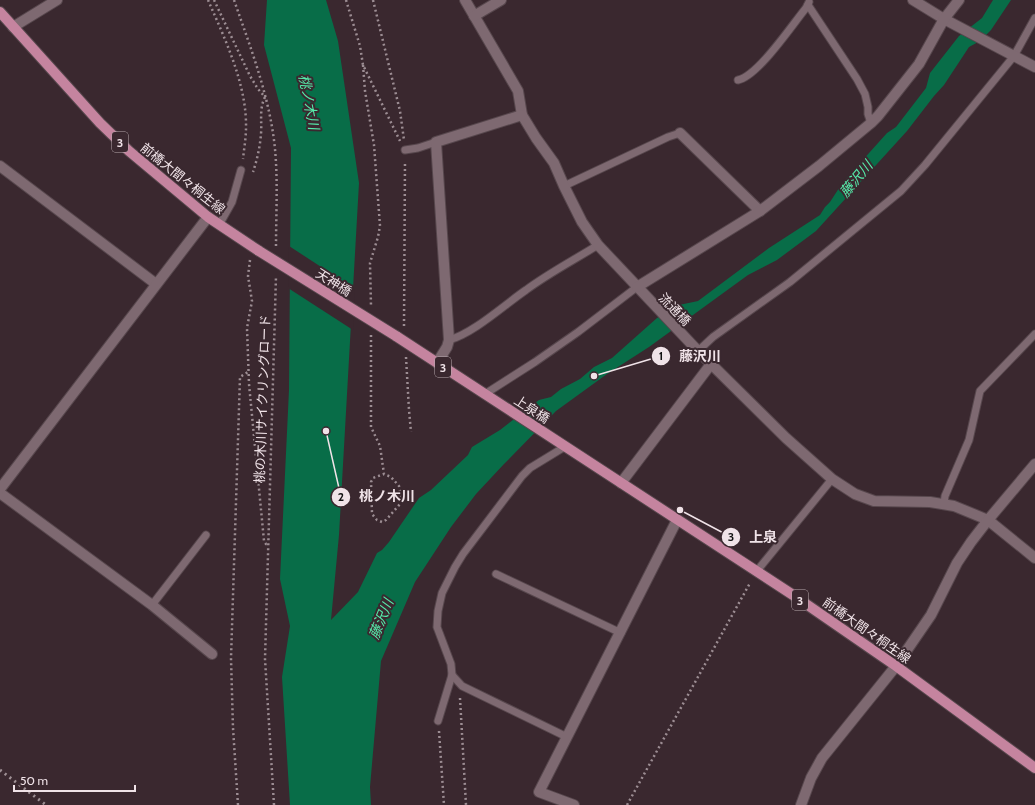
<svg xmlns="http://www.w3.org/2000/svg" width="1035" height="805" viewBox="0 0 1035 805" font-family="Cabin,'Noto Sans JP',sans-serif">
	<rect width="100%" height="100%" fill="#3a282f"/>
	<path fill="#086d48" d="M267,0H326L338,41L359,183L339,535L331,620L358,592L377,553L382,550L389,542L419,498L431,490L468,455L472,447L500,430L539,400L551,397L561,389L580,379L594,367L612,358L657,318L679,305L698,301L769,248L820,215L825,207L830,202L843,182L887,133L896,127L926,88L930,73L959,36L982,18L993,0H1011L991,30L980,41L969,47L944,85L934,96L907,131L816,231L777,260L748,275L649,347L607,374L556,411L504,464L476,494L451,527L415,582L381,661L370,787L371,805H290L282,677L290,626L280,579L289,390L291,148L264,45Z"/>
	<path fill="#3a282f" d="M289,246L355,289L353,330L288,288Z"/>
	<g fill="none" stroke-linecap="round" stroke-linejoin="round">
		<defs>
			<g id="service">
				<path d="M808,5L857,79L865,94L868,107V114L871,123"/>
				<path d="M738,80C758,76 792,25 806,8L809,2"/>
				<path d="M405,150L418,148L436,142"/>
				<path d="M564,186L668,137L680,133"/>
				<path d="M219,225L232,202L241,170"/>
				<path d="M449,340C474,333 504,305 526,290C549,273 574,260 598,245"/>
				<path d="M698,351L713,337L790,282L901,191L925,165L1014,56L1035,18"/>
				<path d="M485,394L535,362L578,332L637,287"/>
				<path d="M944,504L945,496L969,440L980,391L1035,334"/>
				<path d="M756,572L832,479"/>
				<path d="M496,574L621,633"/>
				<path d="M152,605L206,535"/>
				<path d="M452,675L462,686L567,737"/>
				<path d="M438,721L452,675L451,664L437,627L438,611L442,593L455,567L463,554L522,476L530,468L566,446"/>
			</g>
			<g id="minor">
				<path d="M465,0L518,91L522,115L536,138L554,163L564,186L582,222L598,245L698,351L786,438L832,479L855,494L874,501L930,502L954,506L988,520L1035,558"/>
				<path d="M913,0L944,19L1035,67"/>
				<path d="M474,16L501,0"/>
				<path d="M13,27L57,0"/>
				<path d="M680,133L760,211"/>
				<path d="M0,166L156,284"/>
				<path d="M637,287L760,211L819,166L871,123L878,116L919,64L944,19L959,0"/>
				<path d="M437,363L447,347L449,340L436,142L522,115"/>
				<path d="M621,483L711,364"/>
				<path d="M0,493L152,605L212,654"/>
				<path d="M574,805L539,792L677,520"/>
				<path d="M801,805L811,778L822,758L896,666L931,615L957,563L971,542L988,520L1035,464"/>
			</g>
			<path id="tertiary" d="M0,489L208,217"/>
			<g id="primary">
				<path d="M0,12L100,123L129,151L208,217L259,251"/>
				<path d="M396,336L793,595L896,666L1035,768"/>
			</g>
		</defs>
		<use href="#service" stroke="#57474d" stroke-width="9"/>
		<use href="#minor" stroke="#57474d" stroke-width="12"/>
		<use href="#tertiary" stroke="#57474d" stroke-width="12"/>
		<use href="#primary" stroke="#57474d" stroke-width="12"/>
		<g stroke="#9c8d93" stroke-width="2.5" stroke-dasharray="2 3" stroke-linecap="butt">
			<path d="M208,0C225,39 247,85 246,128C246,138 244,149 243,159"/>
			<path d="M214,0L250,76L258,89L265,97C259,109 262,121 261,134C260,147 257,160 253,172"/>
			<path d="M234,0C251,49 270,98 275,149C278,181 276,215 276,247"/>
			<path d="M346,0L360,46L363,65L400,141"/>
			<path d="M373,0L400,111L404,140"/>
			<path d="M363,65L365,91L374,145L380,226L378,237L370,263L371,306"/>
			<path d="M250,260L248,276L252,301L247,328L249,384L264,541L266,544H268"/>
			<path d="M404,326L405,161"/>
			<path d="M371,335V427L380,446L384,474L391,477L399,486L401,497L400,504L386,520L382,522L377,520L372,514L371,482L373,478L384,474"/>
			<path d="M406,357L409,410L411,432"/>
			<path d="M460,698L466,805"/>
			<path d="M439,731L444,805"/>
			<path d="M238,805L233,728L231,658L240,377L248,372"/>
			<path d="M274,805L265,659L276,276"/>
			<path d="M627,805L750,583"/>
		</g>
		<use href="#service" stroke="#7e6971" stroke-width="7"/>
		<use href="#minor" stroke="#7e6971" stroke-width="10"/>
		<use href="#tertiary" stroke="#7e6971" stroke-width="10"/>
		<use href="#primary" stroke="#c5849f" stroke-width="10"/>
		<path stroke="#9f9095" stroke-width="3" stroke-dasharray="2 4" stroke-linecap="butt" d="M0,770L46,805"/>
		<defs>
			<path id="primary-bridge" d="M259,251L396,336"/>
		</defs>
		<use href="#primary-bridge" stroke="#57474d" stroke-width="12" stroke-linecap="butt"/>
		<use href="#primary-bridge" stroke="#c5849f" stroke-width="10"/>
	</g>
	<g text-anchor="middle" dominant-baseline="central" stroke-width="4" stroke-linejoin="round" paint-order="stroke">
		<g fill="#3a282f" stroke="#b9abb0" stroke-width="1">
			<rect x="112" y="132" width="16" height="20" rx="3"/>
			<rect x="435" y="357" width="16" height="20" rx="3"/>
			<rect x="792" y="590" width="16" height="20" rx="3"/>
		</g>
		<g font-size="12" font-weight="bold" fill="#f0e3e8">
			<text x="120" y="142">3</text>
			<text x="443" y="367">3</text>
			<text x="800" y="600">3</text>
		</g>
		<g font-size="13" fill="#f0e3e8" stroke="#3a282f">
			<text transform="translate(183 178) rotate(39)">前橋大間々桐生線</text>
			<text transform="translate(334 282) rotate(32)">天神橋</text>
			<text transform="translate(675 309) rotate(46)">流通橋</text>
			<text transform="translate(262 399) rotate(-88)">桃の木川サイクリングロード</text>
			<text transform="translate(532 409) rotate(33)">上泉橋</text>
			<text transform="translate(867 630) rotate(35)">前橋大間々桐生線</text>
		</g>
		<g font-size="14" font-style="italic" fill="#56ecab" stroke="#3a282f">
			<text transform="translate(309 102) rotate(79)">桃ノ木川</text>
			<text transform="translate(856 179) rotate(-50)">藤沢川</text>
			<text transform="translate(381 619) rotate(-68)">藤沢川</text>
		</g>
	</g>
	<path fill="none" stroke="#f0e3e8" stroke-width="1.5" d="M594 376L661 356M326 431L341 497M680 510L731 537"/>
	<g fill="#f0e3e8" stroke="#3a282f" stroke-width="1.5">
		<circle cx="594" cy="376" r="4"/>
		<circle cx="326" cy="431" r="4"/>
		<circle cx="680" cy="510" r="4"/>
		<circle cx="661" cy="356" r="10"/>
		<circle cx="341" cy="497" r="10"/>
		<circle cx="731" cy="537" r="10"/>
	</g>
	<g font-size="12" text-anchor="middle" font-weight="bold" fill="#111">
		<text x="661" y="360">1</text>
		<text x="341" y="501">2</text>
		<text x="731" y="541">3</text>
	</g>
	<g font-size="14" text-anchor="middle" font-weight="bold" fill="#f0e3e8" stroke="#3a282f" stroke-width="4" stroke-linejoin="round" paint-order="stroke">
		<text x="700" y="361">藤沢川</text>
		<text x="387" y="501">桃ノ木川</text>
		<text x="763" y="542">上泉</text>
	</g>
	<path d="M14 785v6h121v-6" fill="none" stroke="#f0e3e8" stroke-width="2"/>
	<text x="20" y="785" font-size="12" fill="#f0e3e8" stroke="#3a282f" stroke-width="3" paint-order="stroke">50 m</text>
</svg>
